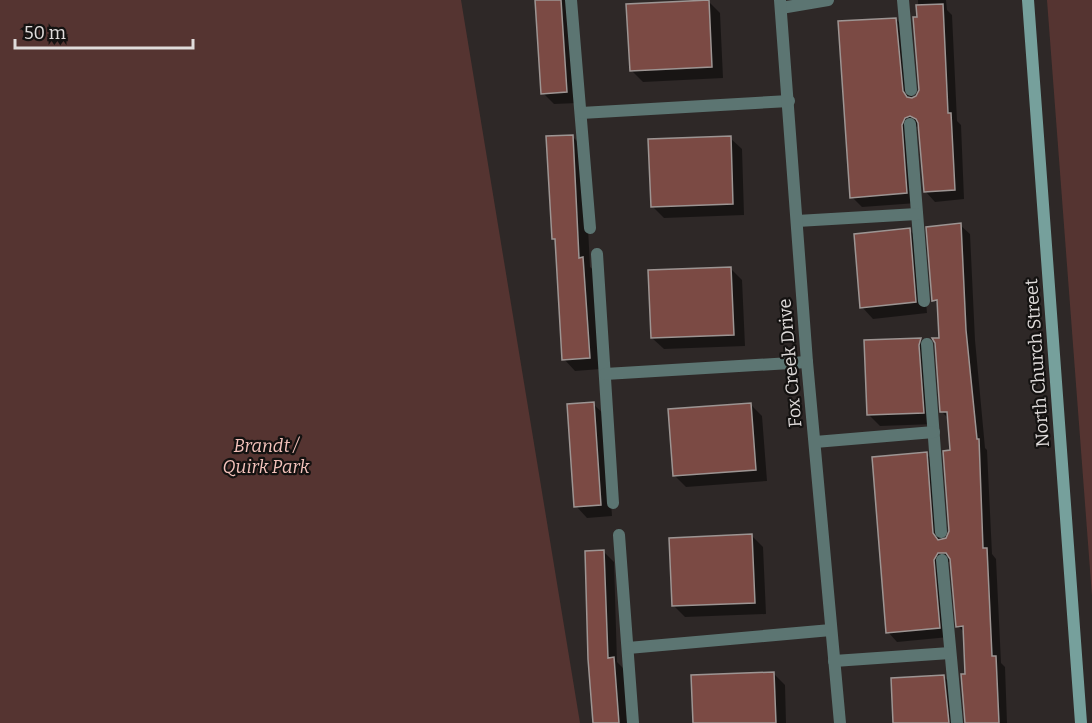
<svg xmlns="http://www.w3.org/2000/svg" width="1092" height="723" viewBox="0 0 1092 723" font-family="Bitter,serif">
	<rect width="100%" height="100%" fill="#2e2827"/>
	<g fill="#553431">
		<path d="M0,0H461L580,723H0Z"/>
		<path d="M1047,0H1092V596Z"/>
	</g>
	<g fill="#0007">
		<path d="M536,0H569L578,103L554,104L543,93Z"/>
		<path d="M918,0H946L947,10L952,15L957,121L961,125L964,199L935,202L925,191L920,126L915,127L917,203L862,207L852,197L896,19L906,30L912,100L920,95Z"/>
		<path d="M709,2L720,13L723,78L643,82L631,70Z"/>
		<path d="M572,136L584,148L590,267L594,270L601,369L575,371L564,359L556,241L553,238Z"/>
		<path d="M730,138L742,149L744,215L664,218L652,206Z"/>
		<path d="M960,225L970,234L975,340L985,448L987,450L992,554L996,559L1001,663L1005,667L1007,723H965V633L958,626L952,561L946,563L949,637L897,642L888,632L926,454L936,463L942,542L950,536L952,451L949,419L942,412L939,305L934,300Z"/>
		<path d="M909,230L921,241L927,313L873,319L862,307Z"/>
		<path d="M730,268L742,280L745,346L664,349L652,338Z"/>
		<path d="M921,340L932,351L935,424L880,426L868,414L866,342Z"/>
		<path d="M593,404L605,415L612,516L587,518L576,506Z"/>
		<path d="M750,404L762,416L767,481L686,487L675,476Z"/>
		<path d="M752,536L763,547L766,614L685,617L673,605Z"/>
		<path d="M604,552L614,562L617,662L624,669L628,723H594Z"/>
		<path d="M773,673L785,685L786,723H695Z"/>
		<path d="M944,677L953,686L957,723H895Z"/>
	</g>
	<g fill="#7b4a44" stroke="#9d9593" stroke-width="1.5">
		<path d="M535,0H561L567,92L541,94Z"/>
		<path d="M709,0L712,67L630,71L626,4Z"/>
		<path d="M943,4L948,113H951L955,190L924,192L918,123L916,119L910,116L905,118L902,125L907,193L850,198L838,21L896,18L903,91L907,97L912,98L916,96L919,90L913,17H917L916,5Z"/>
		<path d="M573,135L579,258L583,257L590,358L562,360L555,239H552L546,136Z"/>
		<path d="M731,136L733,204L651,207L648,139Z"/>
		<path d="M961,223L966,330L977,439H979L983,548H987L992,656H996L999,723H965L961,674H965L963,626L956,627L950,559L946,553H938L934,560L940,628L886,633L872,457L927,452L933,533L938,540L946,538L949,531L943,451L950,450L947,412H940L935,343L932,338H939L937,300L932,301L926,227Z"/>
		<path d="M910,228L916,302L860,308L854,234Z"/>
		<path d="M731,267L734,335L651,338L648,270Z"/>
		<path d="M921,338L919,345L924,413L867,415L864,340Z"/>
		<path d="M594,402L601,505L574,507L567,404Z"/>
		<path d="M751,403L756,470L673,476L668,409Z"/>
		<path d="M752,534L755,603L672,606L669,538Z"/>
		<path d="M604,550L608,658L614,657L619,723H593L588,659L585,551Z"/>
		<path d="M774,672L776,723H693L691,675Z"/>
		<path d="M944,675L949,723H893L891,678Z"/>
	</g>
	<g fill="none" stroke-linecap="round" stroke-linejoin="round">
		<g stroke="#5c7572" stroke-width="12">
			<path d="M571,0L590,228"/>
			<path d="M903,0L911,90"/>
			<path d="M781,8L828,0"/>
			<path d="M581,113L789,101"/>
			<path d="M910,124L924,301"/>
			<path d="M797,221L917,214"/>
			<path d="M597,254L613,503"/>
			<path d="M927,344L941,532"/>
			<path d="M605,374L807,362"/>
			<path d="M815,442L934,432"/>
			<path d="M619,535L633,723"/>
			<path d="M942,560L957,723"/>
			<path d="M628,648L831,630"/>
			<path d="M834,661L950,653"/>
		</g>
		<path stroke="#5c7572" stroke-width="12" d="M780,0L807,362L840,723"/>
		<path stroke="#76a09c" stroke-width="12" d="M1028,0L1081,723"/>
	</g>
	<g text-anchor="middle" dominant-baseline="central" stroke-width="4.5" stroke-linejoin="round" paint-order="stroke">
		<g font-size="18" fill="#e0dcdb" stroke="#141211">
			<text transform="translate(790 363) rotate(-95)">Fox Creek Drive</text>
			<text transform="translate(1037 363) rotate(-94)">North Church Street</text>
		</g>
		<g font-size="18" font-style="italic" fill="#f4c2bb" stroke="#141211">
			<text x="266" y="446">Brandt /<tspan x="266" dy="21">Quirk Park</tspan></text>
		</g>
	</g>
	<path d="M15 39v9h178v-9" fill="none" stroke="#e0dcdb" stroke-width="3"/>
	<text x="24" y="39" font-size="18" fill="#e0dcdb" stroke="#141211" stroke-width="4.5" paint-order="stroke">50 m</text>
</svg>
